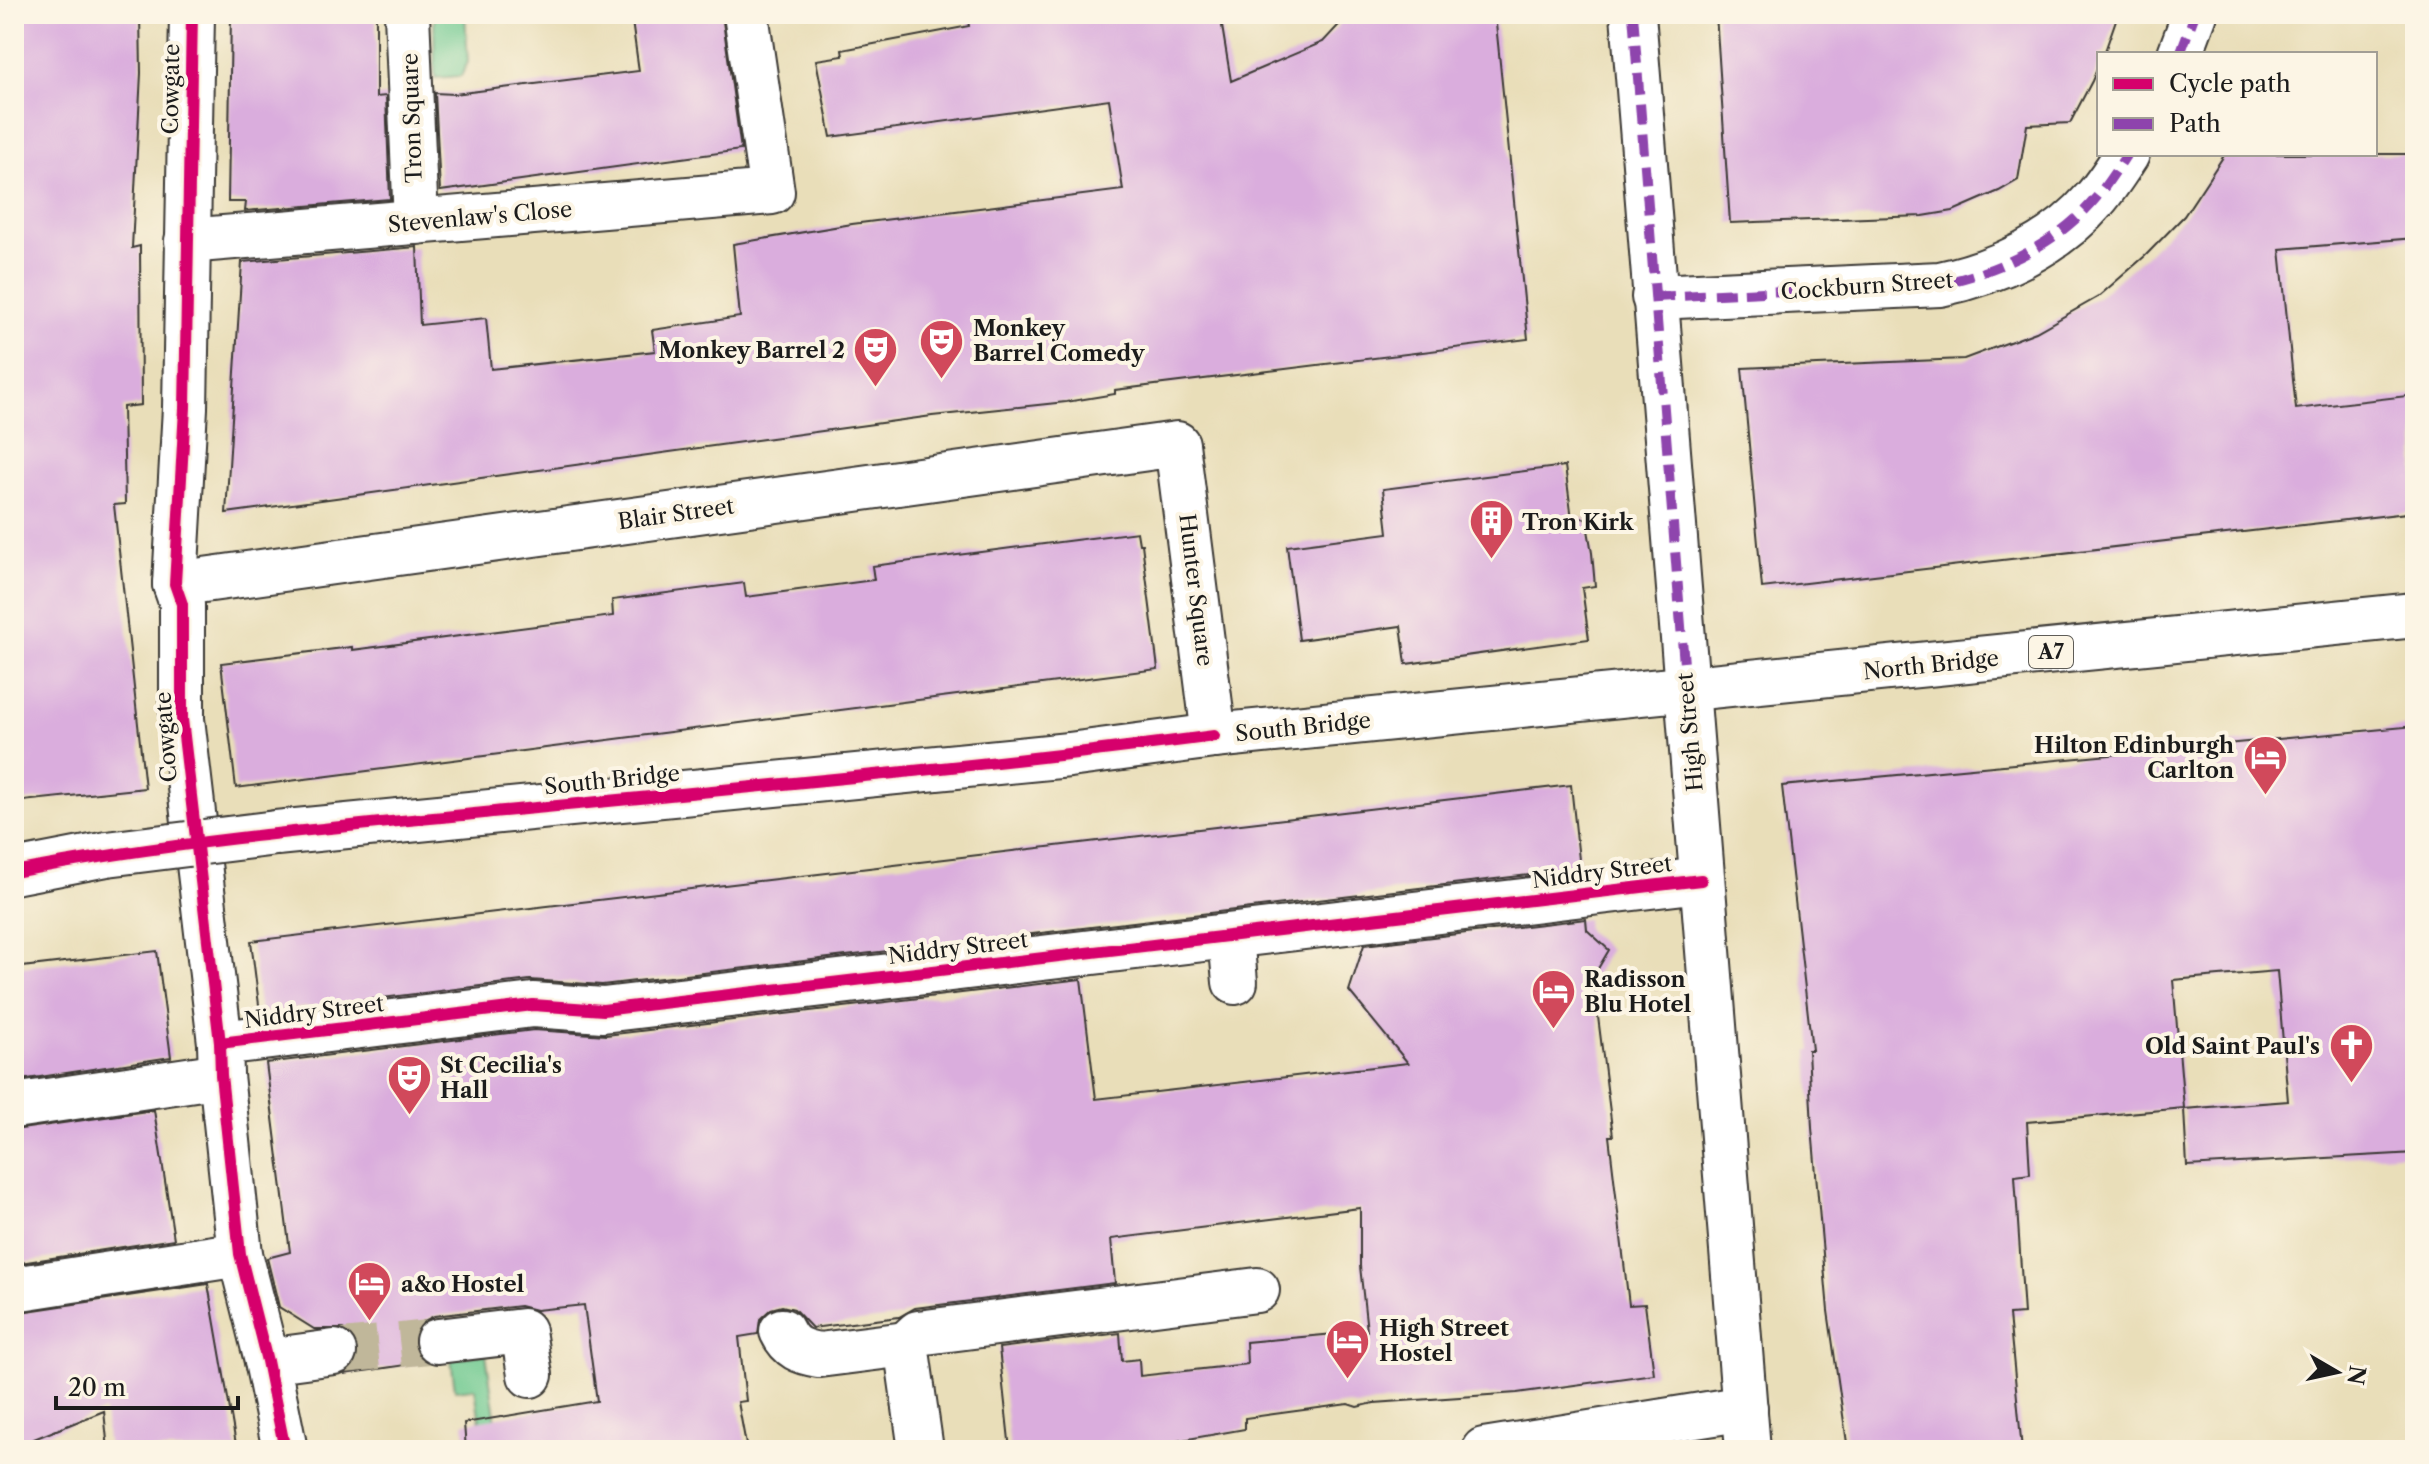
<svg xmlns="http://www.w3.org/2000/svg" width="2429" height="1464" viewBox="0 0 2429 1464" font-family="'Libre Caslon Text',serif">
	<rect width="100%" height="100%" fill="#fcf5e5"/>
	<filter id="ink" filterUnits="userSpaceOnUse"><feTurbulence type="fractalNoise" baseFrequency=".0125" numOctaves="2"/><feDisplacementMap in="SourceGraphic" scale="16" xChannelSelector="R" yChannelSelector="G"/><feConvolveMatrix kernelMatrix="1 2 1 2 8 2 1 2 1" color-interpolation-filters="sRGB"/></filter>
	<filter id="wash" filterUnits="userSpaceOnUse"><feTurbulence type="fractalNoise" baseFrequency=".006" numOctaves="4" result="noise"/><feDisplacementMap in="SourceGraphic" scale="32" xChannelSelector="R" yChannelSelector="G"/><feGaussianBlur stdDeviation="1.8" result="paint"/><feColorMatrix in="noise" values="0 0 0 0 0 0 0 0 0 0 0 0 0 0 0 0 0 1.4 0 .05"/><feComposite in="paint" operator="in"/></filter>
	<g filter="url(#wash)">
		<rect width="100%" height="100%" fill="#e9deb9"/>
		<g fill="#6ec990" stroke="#457256" stroke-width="2">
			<path d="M434,14H465L468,62L461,76L435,78Z"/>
			<path d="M486,1354L500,1450H484L475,1388L455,1390L451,1359Z"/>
		</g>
		<g id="blocks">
			<g fill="#daaddd">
				<path d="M14,14H140L141,73L132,248L140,246L141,405L123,407L125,504L114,505L145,788L14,802Z"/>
				<path d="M231,14H376V97L386,96L390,199L245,211L246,202H228Z"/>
				<path d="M631,14H722L741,150L440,191L435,93L454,94L639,71Z"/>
				<path d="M1018,14H1211L1212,22L1221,20L1231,81L1323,42L1349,14H1495L1528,339L1115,390V394L1066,402L932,416L226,513L242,262L417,247L420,325L486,318L491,369L655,351L652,330L740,317L733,244L852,224L1123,190L1109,99L831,137L816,60L843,56L842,50L969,26L968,21Z"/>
				<path d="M1716,14H2118L2104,54H2099V65L2092,81L2070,123L2027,125L2018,180L1999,191L1953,211L1923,216L1730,223Z"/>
				<path d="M2225,154H2415V238L2280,249L2296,409L2415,395V512L1762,588L1742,368L1964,359L2036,332L2098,297L2145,256L2184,216Z"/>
				<path d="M1565,466L1572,519L1586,518L1592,553L1595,586L1582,588L1589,639L1406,664L1401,626L1299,640L1287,546L1388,533L1383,489Z"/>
				<path d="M1137,532L1139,544H1142L1158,669L236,788L221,663L352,647V650L613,616L612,600L744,583L746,597L874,580L872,566Z"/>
				<path d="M2415,726V1153L2187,1166L2184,1109L2288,1101L2277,971L2173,980L2184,1108L2027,1122L2030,1174L2015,1176L2024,1314L2009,1315L2022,1450H1848L1828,1311L1812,1128L1808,1050H1812L1782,786Z"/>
				<path d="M1571,785L1580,869L602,985L530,980L260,1013L251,941Z"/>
				<path d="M1586,919L1587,930L1609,950L1593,977L1613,1136H1609L1629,1305L1645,1304L1654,1374L1517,1393L1374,1403L1357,1407L1348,1404L1245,1418V1429L1126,1450H1010L999,1348L1120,1333L1122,1361L1139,1359L1140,1376L1247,1364L1246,1342L1367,1331L1360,1266V1208L1111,1239L1115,1283L915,1308L899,1317L812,1328L794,1309L782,1306L771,1309L760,1319L758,1334L739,1337L746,1401L738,1402L747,1450H466L464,1423L597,1401L584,1305L536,1310L520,1306L434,1316L422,1322L415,1332L413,1345L418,1355L426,1362L344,1374L350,1371L357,1361L359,1348L353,1336L343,1329H314L279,1307L267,1258L290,1252L266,1063L534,1030L606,1035L1081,979L1096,1099L1408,1063L1349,991L1364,945Z"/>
				<path d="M157,951L171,1057L14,1081V968Z"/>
				<path d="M154,1110L174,1239L14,1264V1130Z"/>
				<path d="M208,1284L237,1450H108L104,1411L14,1447V1313Z"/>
			</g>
		</g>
	</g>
	<g filter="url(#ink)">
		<use href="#blocks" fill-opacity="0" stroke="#3b3934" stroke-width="2"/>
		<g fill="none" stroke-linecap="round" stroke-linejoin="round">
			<path stroke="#c0b79a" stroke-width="44" stroke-dasharray="44 22" stroke-linecap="butt" d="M334,1352L438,1341"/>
			<defs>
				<g id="minor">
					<path d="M192,14L185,408L175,584L182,604V719L220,1043L221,1075L240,1254L267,1361L285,1450"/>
					<path d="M407,14L416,222"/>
					<path d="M1633,14L1748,1450"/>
					<path d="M2180,54L2195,14"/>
					<path d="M187,241L772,192L746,14"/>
					<path d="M1654,297L1940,284C1997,272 2056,245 2095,199C2107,185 2117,169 2127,154"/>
					<path d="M175,584L1177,444L1214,736"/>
					<path d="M1231,936L1235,982"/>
					<path d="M220,1043L533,1005L603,1010L1701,880"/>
					<path d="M14,1106L221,1075"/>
					<path d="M14,1289L240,1254"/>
					<path d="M782,1331C790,1348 801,1352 819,1355L906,1344L921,1450"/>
					<path d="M438,1341L523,1331L530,1375"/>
					<path d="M906,1344L918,1333L1257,1290"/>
					<path d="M267,1361L334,1352"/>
					<path d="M1484,1450L1745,1408"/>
				</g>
				<g id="major">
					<path d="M276,833L1069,755L1214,736L2415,615"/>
					<path d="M14,872L107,854"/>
				</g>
			</defs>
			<use href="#minor" stroke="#3b3934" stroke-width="48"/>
			<use href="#major" stroke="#3b3934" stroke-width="48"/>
			<use href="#minor" stroke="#fff" stroke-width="44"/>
			<use href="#major" stroke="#fff" stroke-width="44"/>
			<defs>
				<path id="major-bridge" d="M107,854L276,833"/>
			</defs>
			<use href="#major-bridge" stroke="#3b3934" stroke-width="48" stroke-linecap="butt"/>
			<use href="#major-bridge" stroke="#fff" stroke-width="44"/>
			<g stroke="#8e44ad" stroke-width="10" stroke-dasharray="20 10" stroke-linecap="butt">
				<path d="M1633,14L1686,690"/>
				<path d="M2180,54L2195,14"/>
				<path d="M1654,297L1940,284C1997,272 2056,245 2095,199C2107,185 2117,169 2127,154"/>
			</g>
			<defs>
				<g id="cycleway">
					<path d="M192,14L185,408L175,584L182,604V719L220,1043L221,1075L240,1254L267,1361L285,1450"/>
					<path d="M14,872C169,842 326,828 484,813C727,789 972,768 1214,736"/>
					<path d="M220,1043L533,1005L603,1010L1701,880"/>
				</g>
			</defs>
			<use href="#cycleway" stroke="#fcf5e5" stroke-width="17"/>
			<use href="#cycleway" stroke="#d6006c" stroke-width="12"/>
		</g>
	</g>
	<defs>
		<symbol id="theatre-pin" viewBox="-11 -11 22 30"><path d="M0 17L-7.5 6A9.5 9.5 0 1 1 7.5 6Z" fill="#d1495b" stroke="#fcf5e5"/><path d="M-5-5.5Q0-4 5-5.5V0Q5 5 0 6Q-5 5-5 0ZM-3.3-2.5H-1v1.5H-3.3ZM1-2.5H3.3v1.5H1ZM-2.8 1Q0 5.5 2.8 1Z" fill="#fff"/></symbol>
		<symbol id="building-pin" viewBox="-11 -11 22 30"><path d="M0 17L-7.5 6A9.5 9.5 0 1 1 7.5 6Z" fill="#d1495b" stroke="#fcf5e5"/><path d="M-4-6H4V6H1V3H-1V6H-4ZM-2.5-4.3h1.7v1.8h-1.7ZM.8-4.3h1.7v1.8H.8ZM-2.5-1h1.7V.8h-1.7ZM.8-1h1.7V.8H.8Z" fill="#fff"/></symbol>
		<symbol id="hotel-pin" viewBox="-11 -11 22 30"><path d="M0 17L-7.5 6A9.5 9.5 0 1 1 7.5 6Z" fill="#d1495b" stroke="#fcf5e5"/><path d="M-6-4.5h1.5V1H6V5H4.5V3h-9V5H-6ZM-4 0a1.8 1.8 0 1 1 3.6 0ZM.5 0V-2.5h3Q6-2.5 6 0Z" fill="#fff"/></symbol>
		<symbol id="church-pin" viewBox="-11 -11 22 30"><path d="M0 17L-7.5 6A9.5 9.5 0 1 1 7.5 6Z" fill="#d1495b" stroke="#fcf5e5"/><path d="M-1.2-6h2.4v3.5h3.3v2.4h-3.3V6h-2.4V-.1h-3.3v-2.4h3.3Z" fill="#fff"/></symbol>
	</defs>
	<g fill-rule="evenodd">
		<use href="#theatre-pin" x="916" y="316" width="51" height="69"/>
		<use href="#theatre-pin" x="850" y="324" width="51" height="69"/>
		<use href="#building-pin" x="1466" y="496" width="51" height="69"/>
		<use href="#hotel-pin" x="2240" y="732" width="51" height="69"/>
		<use href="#hotel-pin" x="1528" y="966" width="51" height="69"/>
		<use href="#church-pin" x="2326" y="1020" width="51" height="69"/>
		<use href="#theatre-pin" x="384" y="1052" width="51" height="69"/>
		<use href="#hotel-pin" x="344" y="1258" width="51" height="69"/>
		<use href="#hotel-pin" x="1322" y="1316" width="51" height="69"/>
	</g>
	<g text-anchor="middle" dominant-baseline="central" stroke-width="8" stroke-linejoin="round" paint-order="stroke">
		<rect fill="#fcf5e5" stroke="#5f5d58" stroke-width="2" x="2029" y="636" width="44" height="32" rx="6"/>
		<g font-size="20" font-weight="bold" fill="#1c1c1c">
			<text x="2051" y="652">A7</text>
		</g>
		<g font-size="22" fill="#1c1c1c" stroke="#fcf5e5">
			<text transform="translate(171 89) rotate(-89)">Cowgate</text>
			<text transform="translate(412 118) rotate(-92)">Tron Square</text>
			<text transform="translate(480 217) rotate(-5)">Stevenlaw's Close</text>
			<text transform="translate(1867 286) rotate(-4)">Cockburn Street</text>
			<text transform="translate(676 514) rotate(-8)">Blair Street</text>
			<text transform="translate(1196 590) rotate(83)">Hunter Square</text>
			<text transform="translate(1931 665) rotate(-6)">North Bridge</text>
			<text transform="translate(1303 727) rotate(-6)">South Bridge</text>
			<text transform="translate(1690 732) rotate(-95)">High Street</text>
			<text transform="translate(166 737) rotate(-94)">Cowgate</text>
			<text transform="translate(612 780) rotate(-6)">South Bridge</text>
			<text transform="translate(1602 872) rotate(-7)">Niddry Street</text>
			<text transform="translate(958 948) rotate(-7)">Niddry Street</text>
			<text transform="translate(314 1012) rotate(-7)">Niddry Street</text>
		</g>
		<g font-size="22" font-weight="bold" fill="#1c1c1c" stroke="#fcf5e5" text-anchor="start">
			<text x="973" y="328">Monkey<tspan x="973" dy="25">Barrel Comedy</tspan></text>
			<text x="845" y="350" text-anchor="end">Monkey Barrel 2</text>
			<text x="1522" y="522">Tron Kirk</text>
			<text x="2234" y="745" text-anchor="end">Hilton Edinburgh<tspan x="2234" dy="25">Carlton</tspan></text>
			<text x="1584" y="979">Radisson<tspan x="1584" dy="25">Blu Hotel</tspan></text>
			<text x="2320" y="1046" text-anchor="end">Old Saint Paul's</text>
			<text x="440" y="1065">St Cecilia's<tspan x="440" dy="25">Hall</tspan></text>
			<text x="401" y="1284">a&amp;o Hostel</text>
			<text x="1379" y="1328">High Street<tspan x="1379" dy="25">Hostel</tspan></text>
		</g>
	</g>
	<rect width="2429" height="1464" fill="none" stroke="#fcf5e5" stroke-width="48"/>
	<rect x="2097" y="52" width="280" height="104" fill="#fcf5e5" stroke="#a29e95" stroke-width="2"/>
	<rect x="2113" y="78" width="40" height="12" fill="#d6006c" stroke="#a29e95" stroke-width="2"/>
	<text x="2169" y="92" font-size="24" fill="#1c1c1c">Cycle path</text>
	<rect x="2113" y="118" width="40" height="12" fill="#8e44ad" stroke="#a29e95" stroke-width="2"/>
	<text x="2169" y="132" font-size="24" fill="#1c1c1c">Path</text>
	<g transform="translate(2337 1372) rotate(99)" stroke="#fcf5e5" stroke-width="6" paint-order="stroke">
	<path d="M0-6L14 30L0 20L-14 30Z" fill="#1c1c1c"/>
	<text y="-12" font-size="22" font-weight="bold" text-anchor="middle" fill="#1c1c1c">N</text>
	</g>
	<path d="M56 1396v12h182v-12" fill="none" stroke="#1c1c1c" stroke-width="4"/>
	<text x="68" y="1396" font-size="24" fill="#1c1c1c" stroke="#fcf5e5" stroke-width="6" paint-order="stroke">20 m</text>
</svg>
